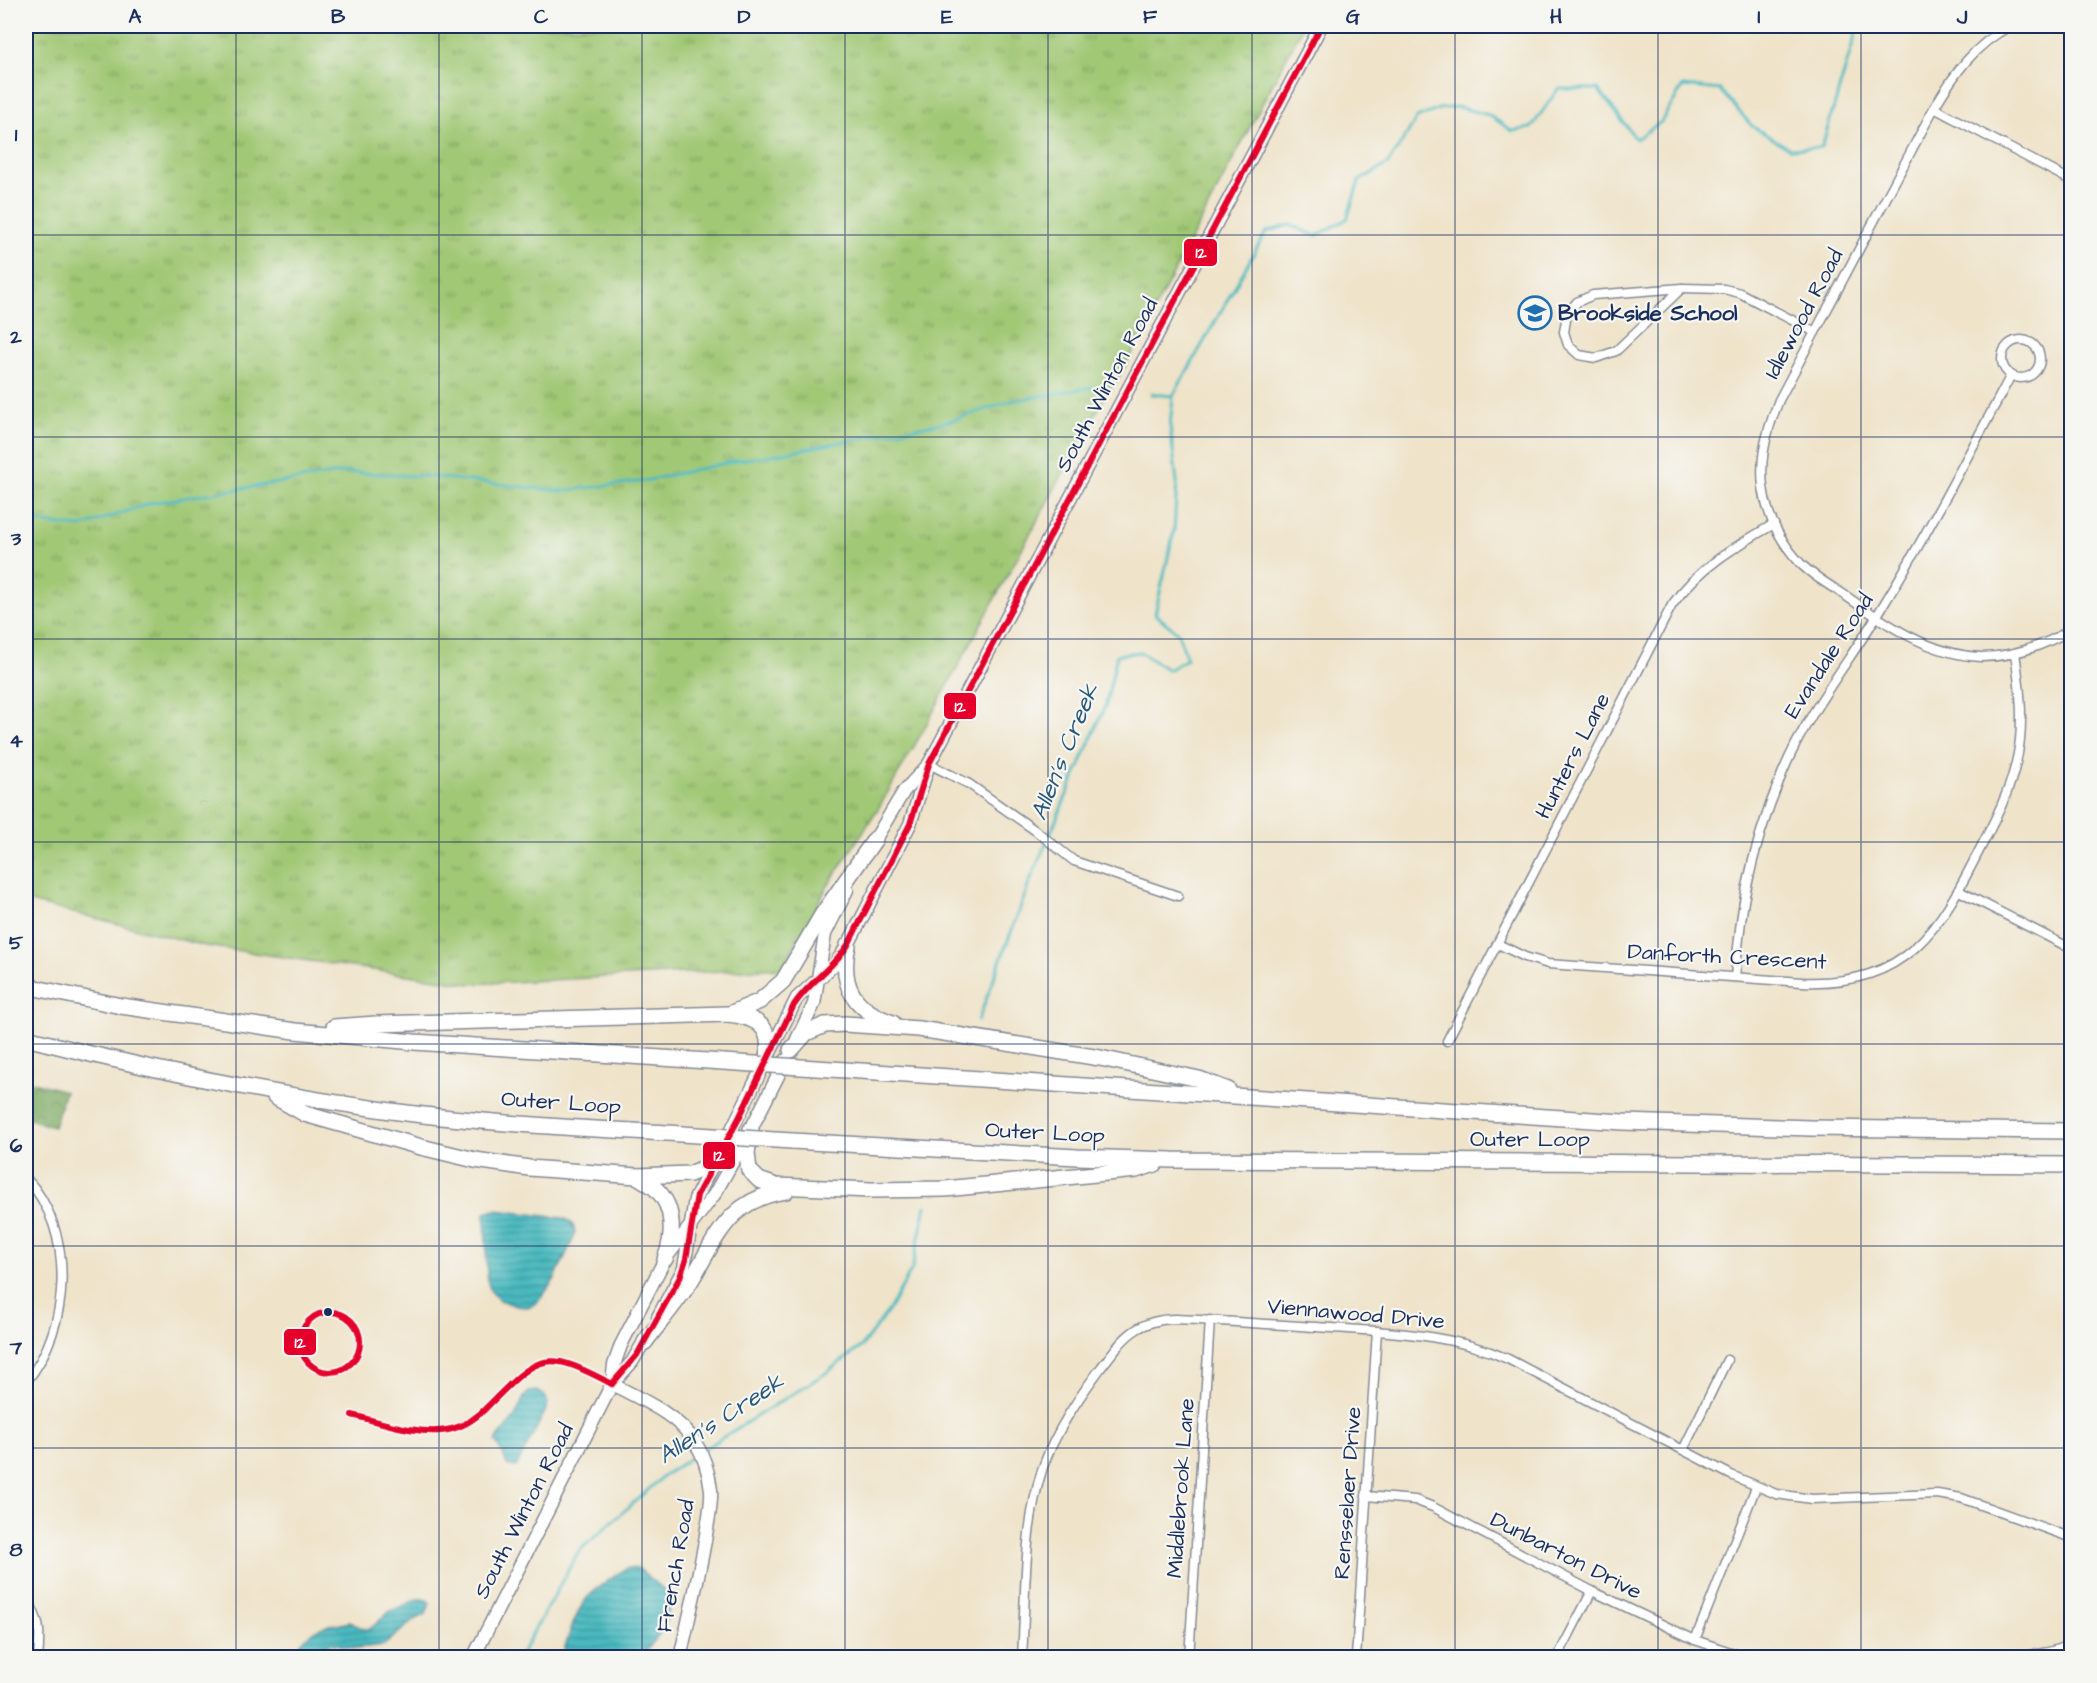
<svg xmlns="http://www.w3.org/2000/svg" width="2097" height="1683" viewBox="0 0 2097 1683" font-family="'Architects Daughter',sans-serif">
	<defs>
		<pattern id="grass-tufts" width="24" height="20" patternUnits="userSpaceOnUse" patternTransform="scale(1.5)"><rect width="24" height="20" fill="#a0c874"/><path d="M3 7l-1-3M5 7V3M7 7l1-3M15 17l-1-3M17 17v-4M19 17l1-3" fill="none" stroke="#82a362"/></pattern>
		<pattern id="forest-crowns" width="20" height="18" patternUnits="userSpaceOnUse" patternTransform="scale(1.5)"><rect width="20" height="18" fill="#80ac66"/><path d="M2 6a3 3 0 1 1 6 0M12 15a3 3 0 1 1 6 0" fill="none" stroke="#688c57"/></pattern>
		<pattern id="water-rules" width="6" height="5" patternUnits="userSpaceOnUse" patternTransform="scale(1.5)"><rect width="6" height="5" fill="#4ab9bf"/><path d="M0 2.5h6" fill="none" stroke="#3d979e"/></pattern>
	</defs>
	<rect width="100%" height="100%" fill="#f6f6f2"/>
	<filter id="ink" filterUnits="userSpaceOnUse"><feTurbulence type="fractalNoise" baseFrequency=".0167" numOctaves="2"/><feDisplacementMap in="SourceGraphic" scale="12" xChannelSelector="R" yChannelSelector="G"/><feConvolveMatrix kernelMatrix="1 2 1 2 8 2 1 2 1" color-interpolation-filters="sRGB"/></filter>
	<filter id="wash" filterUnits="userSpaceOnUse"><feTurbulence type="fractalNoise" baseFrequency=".008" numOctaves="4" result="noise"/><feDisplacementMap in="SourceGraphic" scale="24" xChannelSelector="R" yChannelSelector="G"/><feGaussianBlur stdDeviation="1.35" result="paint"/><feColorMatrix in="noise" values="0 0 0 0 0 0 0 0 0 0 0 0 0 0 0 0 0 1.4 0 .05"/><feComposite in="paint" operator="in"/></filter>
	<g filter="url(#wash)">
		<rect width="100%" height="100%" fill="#efe3c9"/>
		<path fill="url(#grass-tufts)" stroke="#5e7c69" stroke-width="1.5" d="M26,26H1303L1116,383L1110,387L924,729L878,809L830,882L782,968L471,984L206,946L26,901Z"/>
		<path fill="url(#forest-crowns)" stroke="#4e6e62" stroke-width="1.5" d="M26,1080L65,1091L54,1127L26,1118Z"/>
		<g fill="url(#water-rules)" stroke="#32748e" stroke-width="1.5">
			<path d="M495,1210L563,1218C572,1222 575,1226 575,1235L554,1280L541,1298L535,1304L527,1307L516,1306L498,1299L490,1290L487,1279L485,1213Z"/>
			<path d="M538,1391L545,1396L548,1403L545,1412L516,1467L507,1465L504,1456L495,1441L515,1417L524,1397L529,1392Z"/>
			<path d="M626,1568H638L668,1593C668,1599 670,1607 668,1613C665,1628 650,1650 637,1657H568L564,1650C568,1636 578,1608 588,1597C599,1586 613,1577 626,1568Z"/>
			<path d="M418,1599H426L430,1603L426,1614L414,1620L384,1645L356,1648L332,1643L303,1652L298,1649C301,1638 318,1628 329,1625C336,1623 343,1625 349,1622L364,1629H370L389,1612Z"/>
		</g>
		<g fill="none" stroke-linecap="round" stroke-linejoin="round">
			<g stroke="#4ab9bf" stroke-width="3">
				<path d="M1151,394L1173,396"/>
				<path d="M26,521L80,527L151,503L346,472L434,477L562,491L645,481L739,460L773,455L946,422L1012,401L1087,388L1111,390"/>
				<path d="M978,1021L1032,876L1106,704L1117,655L1140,652L1168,670L1187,659L1178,633L1155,614L1174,531L1177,482L1170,426L1173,396L1266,232L1290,225L1316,236L1347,219L1359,181L1388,164L1417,118L1439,109L1457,107L1489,115L1512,131L1531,128L1558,89H1598L1636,139L1661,122L1683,86L1720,90L1752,126L1790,149L1822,147L1858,26"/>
				<path d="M704,1449L826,1373L862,1346L889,1310L912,1269L926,1206"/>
				<path d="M519,1658L579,1551L666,1474L698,1453"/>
			</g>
		</g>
	</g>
	<g filter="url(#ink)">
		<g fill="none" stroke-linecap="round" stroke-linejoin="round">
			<defs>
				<g id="street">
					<path d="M2010,26C1974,45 1954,74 1934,108L1779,400C1765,435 1756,468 1767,506C1773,527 1786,548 1801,564C1814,577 1831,586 1846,596C1886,624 1930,655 1981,657C2013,657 2045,645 2072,629"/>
					<path d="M1934,108L2072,181"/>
					<path d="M1682,288L1616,351L1596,358L1579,355L1568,345L1564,332L1567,314L1577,302L1593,295Z"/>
					<path d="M1682,288L1724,289L1740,293L1815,332"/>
					<circle cx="2021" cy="359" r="19"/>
					<path d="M929,764L969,784L1036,831L1074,861L1178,896"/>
					<path d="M1959,891L2072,949"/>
					<path d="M1498,944L1525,957L1548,964L1802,982C1908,986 1939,930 1981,847C1999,813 2016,778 2020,740C2023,710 2019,682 2015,653"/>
					<path d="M1735,977C1738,949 1740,919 1746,891C1754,851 1766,812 1782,774C1806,715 1845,667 1878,614C1926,536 1968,456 2011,375"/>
					<path d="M1447,1041L1672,605C1697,569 1736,546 1774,524"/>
					<path d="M26,1178C76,1231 71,1328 26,1382"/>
					<path d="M1683,1450L1727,1360"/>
					<path d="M1366,1496L1415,1500L1433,1507L1592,1591L1695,1640L1748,1658"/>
					<path d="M26,1596C40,1622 41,1628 38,1658"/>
					<path d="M1695,1640L1756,1487"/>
					<path d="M1022,1658C1026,1595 1023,1527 1043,1467C1056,1431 1077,1400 1100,1369C1122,1340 1136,1319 1176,1319C1228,1321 1280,1325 1332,1328C1393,1332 1452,1334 1508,1359L1731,1475L1776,1494L1812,1499L1937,1494L1961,1498L2072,1538"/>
					<path d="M1189,1658L1210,1320"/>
					<path d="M1356,1658L1377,1331"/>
					<path d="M1557,1658L1592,1591"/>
					<path d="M1964,1658C1988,1656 2057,1660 2072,1640"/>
				</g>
				<g id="secondary">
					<path d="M871,846L904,791L928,765"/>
					<path d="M797,1039L814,1004L825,934L847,890"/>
					<path d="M725,1143L797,998L836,963L848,945L910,824L929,764L1321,26"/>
					<path d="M658,1317L684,1268L695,1199L715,1160"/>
					<path d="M612,1384L614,1365L621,1345L665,1259L714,1195L751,1129L786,1060"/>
					<path d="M612,1384C640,1399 677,1414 695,1442C704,1456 709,1473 711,1490C712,1505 708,1520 706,1535C699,1576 689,1617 680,1658"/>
					<path d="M473,1658L612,1384L632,1362L648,1335"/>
				</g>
				<g id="highway">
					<path d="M848,945C839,986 854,1010 893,1023"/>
					<path d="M26,986L121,1006L295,1031L414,1042L723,1062"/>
					<path d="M732,1013L760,1001L783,981L822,915L875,839"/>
					<path d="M334,1027L376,1024L728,1014C758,1017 775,1028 766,1061"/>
					<path d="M26,1038C146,1069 268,1094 391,1111C487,1124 585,1128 682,1134"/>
					<path d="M791,1050L806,1033L825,1025L845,1024L919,1029L1100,1058L1199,1079L1228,1090"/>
					<path d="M831,1069L1623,1122L1811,1128L2072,1131"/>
					<path d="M275,1097L305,1114L421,1147L475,1160L529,1168L637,1176L690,1174L706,1167L720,1151"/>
					<path d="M751,1129L747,1153L749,1170L759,1180L776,1186L871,1190L945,1189L1136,1170L1155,1164"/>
					<path d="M792,1141L1077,1157L1172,1160L2072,1165"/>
					<path d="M637,1176C643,1180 651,1184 657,1190C675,1208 674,1237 665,1259"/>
					<path d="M645,1342C660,1322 676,1303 690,1282C717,1238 728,1199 786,1191"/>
				</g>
			</defs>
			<use href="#street" stroke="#858994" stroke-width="11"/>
			<use href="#secondary" stroke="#858994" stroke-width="15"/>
			<use href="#highway" stroke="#858994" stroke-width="18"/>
			<use href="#street" stroke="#fff" stroke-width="8"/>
			<use href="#secondary" stroke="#fff" stroke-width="12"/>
			<use href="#highway" stroke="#fff" stroke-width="15"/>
			<defs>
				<g id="highway-bridge">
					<path d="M723,1062L831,1069"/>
					<path d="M682,1134L792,1141"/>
				</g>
			</defs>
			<use href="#highway-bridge" stroke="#858994" stroke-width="18" stroke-linecap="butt"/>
			<use href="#highway-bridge" stroke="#fff" stroke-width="15"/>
			<defs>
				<g id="bus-1">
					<circle cx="330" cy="1342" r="30"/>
					<path d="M612,1384L637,1355L680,1277L686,1259L697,1195L738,1120L794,1005C809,982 833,968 848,945L910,824L929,764L1321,26"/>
					<path d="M352,1415C380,1422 423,1437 452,1429C467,1425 480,1415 490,1404C541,1352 547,1350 612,1384"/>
				</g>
			</defs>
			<use href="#bus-1" stroke="#f6f6f2" stroke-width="10"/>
			<use href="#bus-1" stroke="#e4002b" stroke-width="6"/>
		</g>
	</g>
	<path fill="none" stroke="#1b2f5e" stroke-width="1.5" stroke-opacity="0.55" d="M236,26V1658M439,26V1658M642,26V1658M845,26V1658M1048,26V1658M1252,26V1658M1455,26V1658M1658,26V1658M1861,26V1658M26,235H2072M26,437H2072M26,639H2072M26,842H2072M26,1044H2072M26,1246H2072M26,1448H2072"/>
	<defs>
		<symbol id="school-ring" viewBox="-11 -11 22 22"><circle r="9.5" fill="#f6f6f2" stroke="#1f6fb2" stroke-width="1.5"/><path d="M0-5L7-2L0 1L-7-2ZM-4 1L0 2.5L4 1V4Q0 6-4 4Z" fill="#1f6fb2"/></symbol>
	</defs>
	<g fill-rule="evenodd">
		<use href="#school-ring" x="1516" y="294" width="38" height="38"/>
	</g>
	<circle fill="#1b2f5e" stroke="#f6f6f2" stroke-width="2" cx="328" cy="1312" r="5"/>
	<g text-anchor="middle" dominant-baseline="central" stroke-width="4.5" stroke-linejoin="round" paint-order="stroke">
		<g font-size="22" font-weight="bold" fill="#1b2f5e" stroke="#f6f6f2" text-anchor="start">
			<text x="1558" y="313">Brookside School</text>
		</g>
		<g font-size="22" fill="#1b2f5e" stroke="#f6f6f2">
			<text transform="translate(1804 314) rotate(-62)">Idlewood Road</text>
			<text transform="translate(1107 385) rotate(-62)">South Winton Road</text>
			<text transform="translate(1829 656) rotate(-57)">Evandale Road</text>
			<text transform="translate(1573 756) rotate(-63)">Hunters Lane</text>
			<text transform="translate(1727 957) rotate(3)">Danforth Crescent</text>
			<text transform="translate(561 1103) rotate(4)">Outer Loop</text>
			<text transform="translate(1045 1133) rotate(3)">Outer Loop</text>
			<text x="1530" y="1139">Outer Loop</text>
			<text transform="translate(1356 1314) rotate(5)">Viennawood Drive</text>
			<text transform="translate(1181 1488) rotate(-86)">Middlebrook Lane</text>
			<text transform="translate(1348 1493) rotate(-86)">Rensselaer Drive</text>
			<text transform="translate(524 1511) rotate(-63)">South Winton Road</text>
			<text transform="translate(1566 1556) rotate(27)">Dunbarton Drive</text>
			<text transform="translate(676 1566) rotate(-80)">French Road</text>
		</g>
		<g font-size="24" font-style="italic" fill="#29587b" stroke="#f6f6f2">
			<text transform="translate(1065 752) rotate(-68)">Allen's Creek</text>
			<text transform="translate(721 1419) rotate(-33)">Allen's Creek</text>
		</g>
	</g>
	<g stroke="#f6f6f2" stroke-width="2">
		<rect x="1183" y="238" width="35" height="29" rx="6" fill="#e4002b"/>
		<rect x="943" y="692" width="34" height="28" rx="6" fill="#e4002b"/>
		<rect x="702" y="1141" width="34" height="29" rx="6" fill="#e4002b"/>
		<rect x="283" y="1328" width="34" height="28" rx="6" fill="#e4002b"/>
	</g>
	<g font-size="16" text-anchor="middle" font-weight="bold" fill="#fff">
		<text x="1201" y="258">12</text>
		<text x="960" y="712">12</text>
		<text x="719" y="1161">12</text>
		<text x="300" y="1348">12</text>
	</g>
	<rect width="2097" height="1683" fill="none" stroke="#f6f6f2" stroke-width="66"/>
	<rect x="33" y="33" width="2031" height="1617" fill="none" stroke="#1b2f5e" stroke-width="2"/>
	<g font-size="20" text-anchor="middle" font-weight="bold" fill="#1b2f5e">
		<text x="135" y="23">A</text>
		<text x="338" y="23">B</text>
		<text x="541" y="23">C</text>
		<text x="744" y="23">D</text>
		<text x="947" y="23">E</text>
		<text x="1150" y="23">F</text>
		<text x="1353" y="23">G</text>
		<text x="1556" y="23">H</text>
		<text x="1759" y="23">I</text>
		<text x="1962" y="23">J</text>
		<text x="16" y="141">1</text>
		<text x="16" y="343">2</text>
		<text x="16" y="545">3</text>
		<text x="16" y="747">4</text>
		<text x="16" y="949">5</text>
		<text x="16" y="1152">6</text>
		<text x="16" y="1354">7</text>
		<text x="16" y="1556">8</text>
	</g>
</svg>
